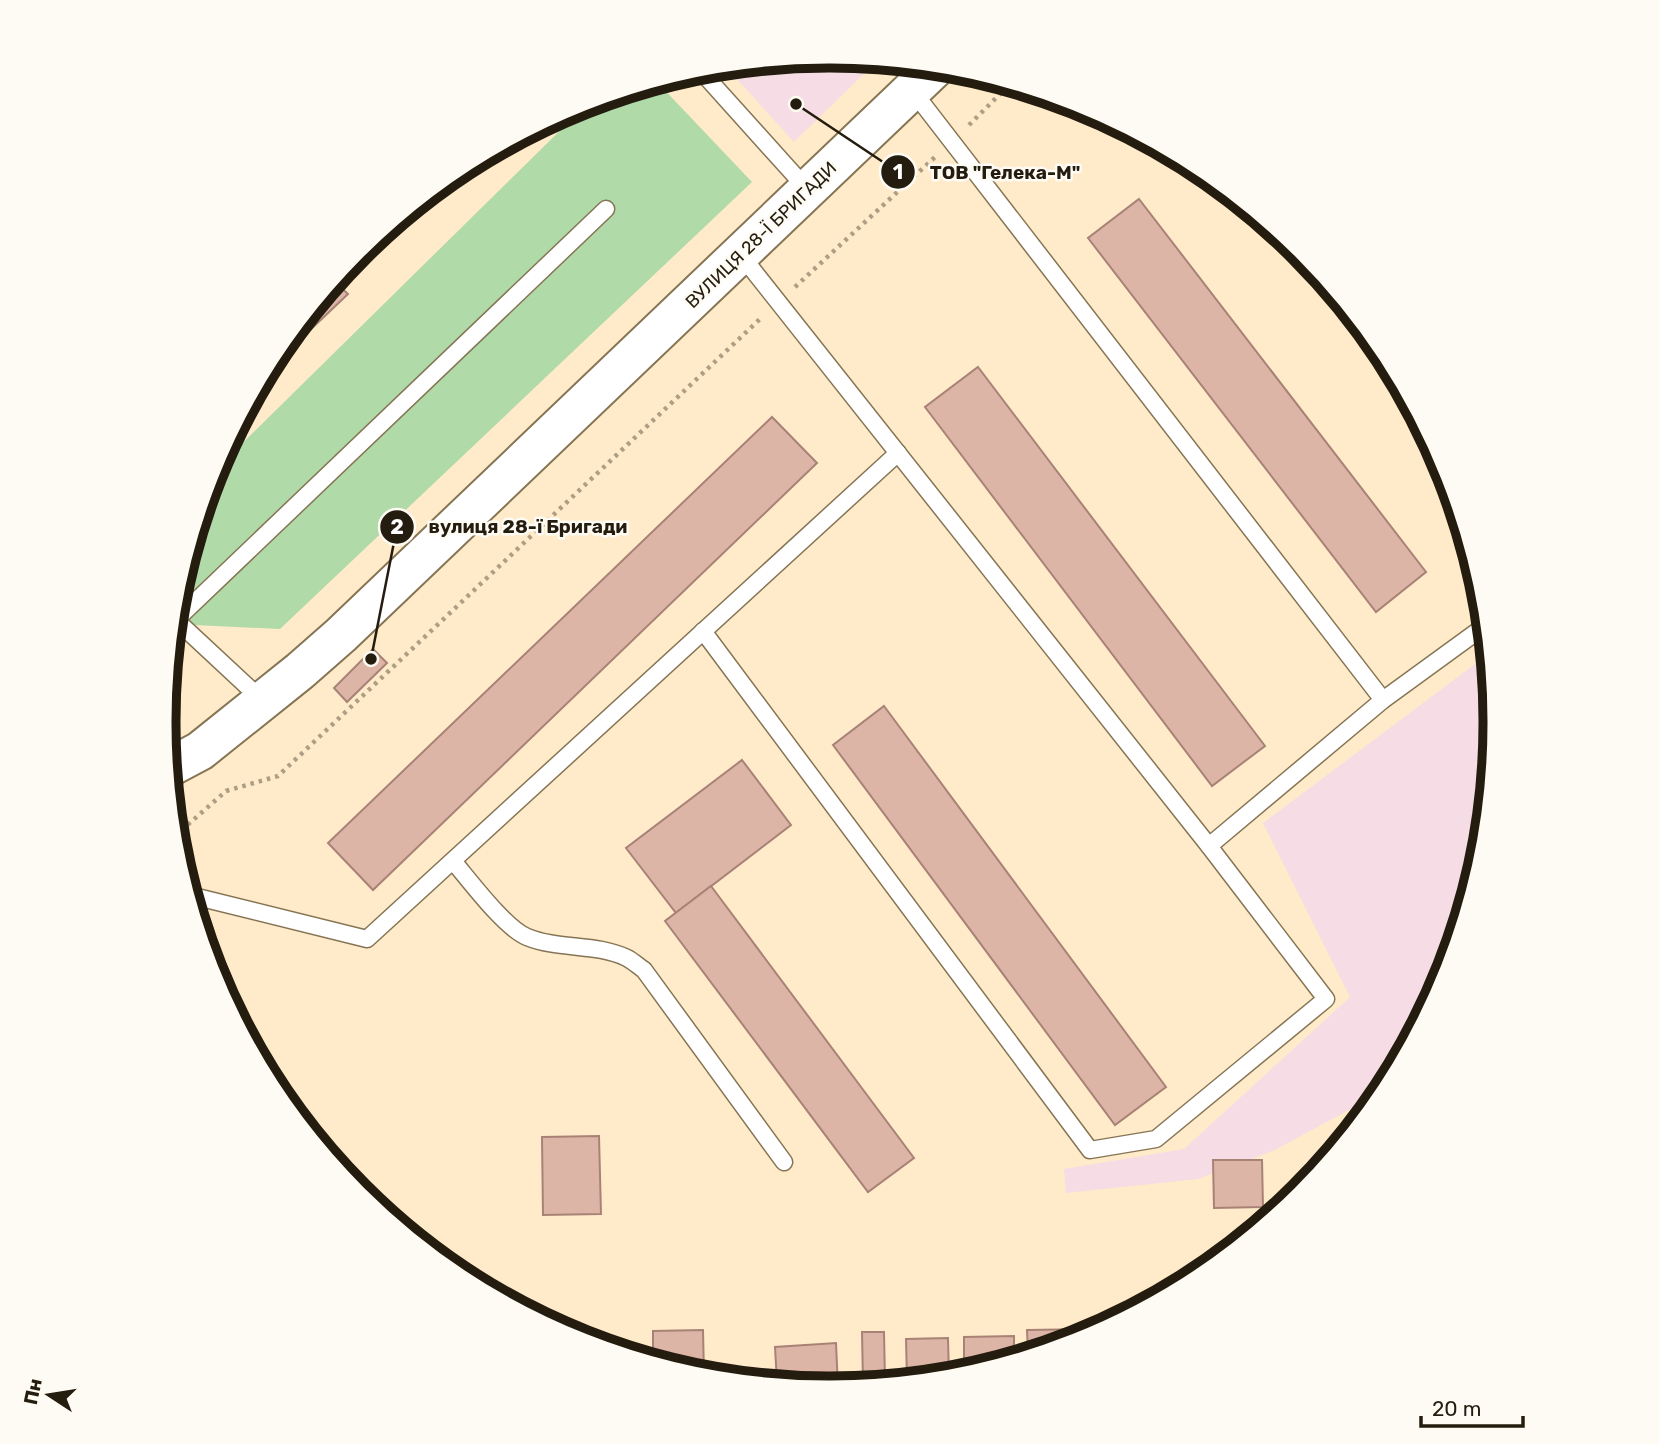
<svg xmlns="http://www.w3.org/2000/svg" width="1659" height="1444" viewBox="0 0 1659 1444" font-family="Rubik,sans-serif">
	<rect width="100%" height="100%" fill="#ffebc9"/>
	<g fill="#f6dce4">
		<path d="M830,56L877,61L794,142L725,66Z"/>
		<path d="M1483,658L1490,668L1495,722L1483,852L1445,977L1393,1073L1358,1105L1275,1150L1198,1179L1066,1193L1064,1169L1184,1149L1350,997L1263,823Z"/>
	</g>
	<path fill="#b1daa9" d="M657,82L752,182L280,629L173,624L176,592L213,472L588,103Z"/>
	<g fill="#ddb5a7" stroke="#a88276" stroke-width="2">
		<path d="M1139,199L1426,572L1376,612L1088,238Z"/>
		<path d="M415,205L336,280L359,251Z"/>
		<path d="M334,281L348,294L264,374L276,352Z"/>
		<path d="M978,367L1265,746L1212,786L925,407Z"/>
		<path d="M772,417L817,463L373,890L328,843Z"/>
		<path d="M373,649L387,663L347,702L334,688Z"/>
		<path d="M884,706L1166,1087L1115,1125L833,745Z"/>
		<path d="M742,760L791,825L676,913L626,848Z"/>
		<path d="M711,886L914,1158L868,1192L665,921Z"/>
		<path d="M599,1136L601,1214L543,1215L542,1137Z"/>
		<path d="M1213,1160H1262L1263,1207L1214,1208Z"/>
		<path d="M1091,1329V1334L1084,1337L1028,1354L1027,1330Z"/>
		<path d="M703,1330L704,1376L653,1361V1331Z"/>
		<path d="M862,1332H884L885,1382L863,1383Z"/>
		<path d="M1014,1336V1358L964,1374V1337Z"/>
		<path d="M948,1338L949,1376L907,1380L906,1339Z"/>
		<path d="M836,1343L838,1387L829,1388L777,1383L775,1347Z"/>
	</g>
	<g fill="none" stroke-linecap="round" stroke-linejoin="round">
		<defs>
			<g id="lane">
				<path d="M699,69L807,189"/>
				<path d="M912,90L1383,700"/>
				<path d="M703,631L1090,1150L1156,1139L1326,999L1209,846L741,255"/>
				<path d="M263,701L176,620L606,209"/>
				<path d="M1209,846L1383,700L1486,625"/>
				<path d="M453,861C470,881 505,928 527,937C559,950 596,943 627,958C633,961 638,966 644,970L784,1162"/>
				<path d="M189,895L367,939L898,453"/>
			</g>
			<path id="secondary" d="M168,768L200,751L300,671L341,635C540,446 739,257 936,67"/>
		</defs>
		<use href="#lane" stroke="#867555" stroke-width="19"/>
		<use href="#secondary" stroke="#867555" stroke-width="42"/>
		<g stroke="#ad9e84" stroke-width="4.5" stroke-dasharray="3.5 5" stroke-linecap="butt">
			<path d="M969,125L1010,84"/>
			<path d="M795,287L935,157"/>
			<path d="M175,836L226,791L278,776L760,319"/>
		</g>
		<use href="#lane" stroke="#fff" stroke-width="16"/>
		<use href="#secondary" stroke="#fff" stroke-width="38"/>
	</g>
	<g text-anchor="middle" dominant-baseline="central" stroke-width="5" stroke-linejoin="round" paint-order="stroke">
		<g font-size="18" fill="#231c0f" stroke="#fefbf4">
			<text transform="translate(761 235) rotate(-44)">ВУЛИЦЯ 28-Ї БРИГАДИ</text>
		</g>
	</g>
	<path d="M0 0H1659V1444H0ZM829 68H830A653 653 0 0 1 1483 721V723A653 653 0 0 1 830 1376H829A653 653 0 0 1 176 723V721A653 653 0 0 1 829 68Z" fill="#fefbf4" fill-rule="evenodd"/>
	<path fill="none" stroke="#231c0f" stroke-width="9" d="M829 68H830A653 653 0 0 1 1483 721V723A653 653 0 0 1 830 1376H829A653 653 0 0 1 176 723V721A653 653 0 0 1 829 68Z"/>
	<path fill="none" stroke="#231c0f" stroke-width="2.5" d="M796 104L898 172M371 659L397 527"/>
	<g fill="#231c0f" stroke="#fefbf4" stroke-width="2.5">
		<circle cx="796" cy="104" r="7"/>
		<circle cx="371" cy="659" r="7"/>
		<circle cx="898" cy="172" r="18"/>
		<circle cx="397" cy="527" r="18"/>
	</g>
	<g font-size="21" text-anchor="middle" font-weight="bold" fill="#fff">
		<text x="898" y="179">1</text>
		<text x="397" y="534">2</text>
	</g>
	<g font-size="19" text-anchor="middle" font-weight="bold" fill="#231c0f" stroke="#fefbf4" stroke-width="5" stroke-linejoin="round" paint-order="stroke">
		<text x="1005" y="179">ТОВ "Гелека-М"</text>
		<text x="528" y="533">вулиця 28-ї Бригади</text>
	</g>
	<g transform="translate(49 1395) rotate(282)" stroke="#fefbf4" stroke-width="5" paint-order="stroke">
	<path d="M0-5L12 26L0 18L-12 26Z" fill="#231c0f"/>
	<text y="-10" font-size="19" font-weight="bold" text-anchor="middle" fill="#231c0f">Пн</text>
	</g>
	<path d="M1421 1416v10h102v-10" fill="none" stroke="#231c0f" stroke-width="3.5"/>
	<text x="1432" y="1416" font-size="21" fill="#231c0f" stroke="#fefbf4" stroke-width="5" paint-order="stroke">20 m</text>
</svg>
